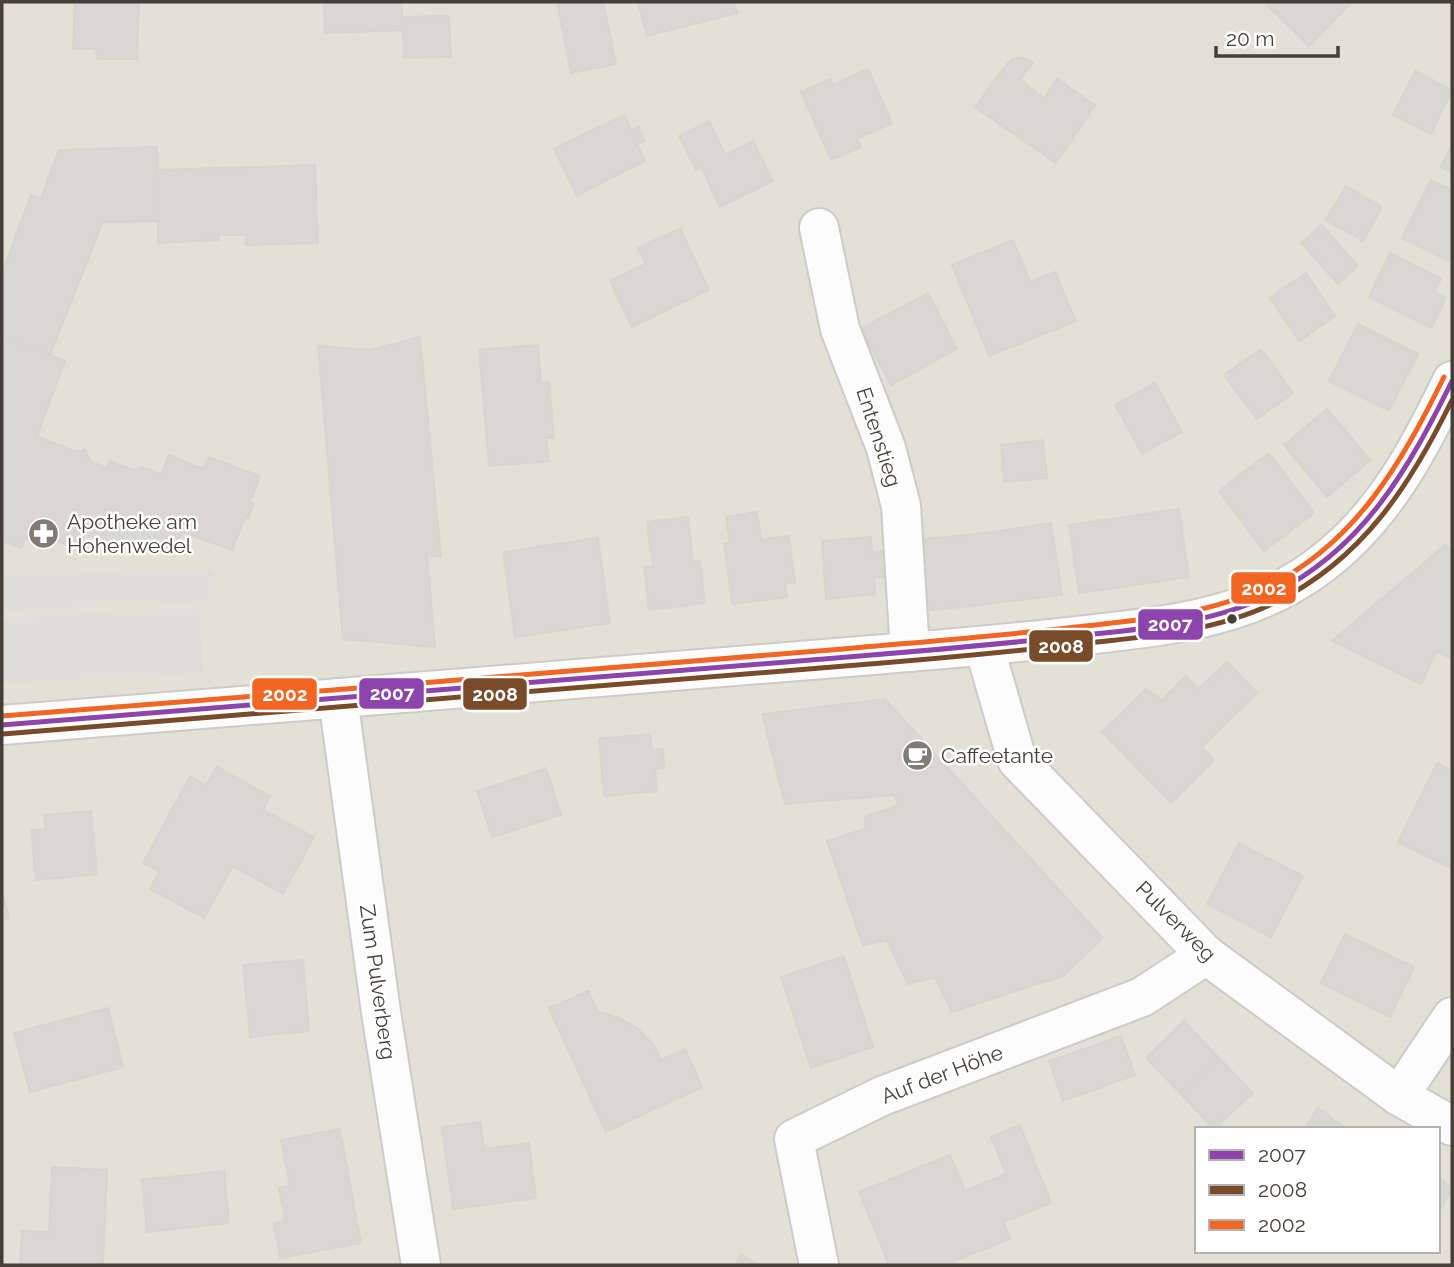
<svg xmlns="http://www.w3.org/2000/svg" width="1454" height="1267" viewBox="0 0 1454 1267" font-family="Raleway,sans-serif">
	<rect width="100%" height="100%" fill="#efeee9"/>
	<path fill="#e3e0d6" fill-rule="evenodd" d="M2,2H1452V1265H2ZM1197,1129H1438V1251H1197Z"/>
	<g fill="#deddd9">
		<path d="M212,571L213,600L2,610V577Z"/>
		<path d="M199,609L203,672L2,683V619Z"/>
	</g>
	<g fill="#d9d7d2" stroke="#d7d5cf" stroke-width="2">
		<path d="M75,2H139L137,59H98L95,49H73Z"/>
		<path d="M324,2H402V30L325,33Z"/>
		<path d="M557,2H603L616,64L571,73Z"/>
		<path d="M638,2H734L737,13L647,36Z"/>
		<path d="M1264,2H1352L1309,46Z"/>
		<path d="M449,16L451,57L404,58L402,17Z"/>
		<path d="M1024,58L1033,63L1020,80L1044,98L1057,79L1095,105L1056,163L975,107L1007,64L1012,59Z"/>
		<path d="M868,69L892,123L857,139L861,147L831,160L801,92L830,79L833,85Z"/>
		<path d="M1415,71L1452,90L1431,134L1393,115Z"/>
		<path d="M624,115L632,131L638,127L645,141L637,144L645,161L577,196L554,149Z"/>
		<path d="M709,121L725,155L753,141L773,181L720,207L701,167L696,170L679,136Z"/>
		<path d="M1452,145V173L1441,167Z"/>
		<path d="M157,147L158,221L103,222L50,355L2,336V273L31,195L41,198L59,150Z"/>
		<path d="M315,165L318,243L246,245V235H218L219,240L158,243L157,170Z"/>
		<path d="M1431,180L1452,190V255L1449,261L1402,238Z"/>
		<path d="M1346,186L1382,207L1363,241L1326,220Z"/>
		<path d="M1322,225L1358,266L1338,284L1301,243Z"/>
		<path d="M680,228L709,290L632,327L610,281L646,264L638,248Z"/>
		<path d="M1013,240L1030,282L1055,272L1076,321L989,356L952,265Z"/>
		<path d="M1390,253L1441,279L1434,292L1446,298L1431,328L1369,297Z"/>
		<path d="M1306,273L1335,316L1299,341L1270,298Z"/>
		<path d="M928,293L957,349L891,385L861,329Z"/>
		<path d="M1358,324L1418,354L1389,411L1329,381Z"/>
		<path d="M2,336L65,361L37,436L76,452L85,450L90,461L106,468L110,461L136,471L142,467L161,475L169,455L203,469L209,457L260,476L250,502L254,504L248,518L245,517L232,550L182,532L177,549L155,541L152,549L126,539L123,547L85,534L79,550L51,539L48,547L25,538L21,548L2,541Z"/>
		<path d="M420,337L441,557L427,555L435,647L343,639L318,346L370,350Z"/>
		<path d="M538,345L541,383L549,382L554,438H546L549,461L489,466L479,350Z"/>
		<path d="M1261,349L1293,393L1257,419L1224,375Z"/>
		<path d="M1155,383L1182,432L1142,454L1115,405Z"/>
		<path d="M1327,409L1370,460L1327,497L1284,445Z"/>
		<path d="M1043,440L1047,478L1004,482L1001,445Z"/>
		<path d="M1269,453L1314,513L1264,551L1219,491Z"/>
		<path d="M1179,509L1189,577L1079,593L1069,525Z"/>
		<path d="M757,512L761,540L789,536L795,582L785,583L787,597L732,604L724,544L730,543L726,517Z"/>
		<path d="M688,517L693,561H700L705,603L649,610L644,567L653,566L647,522Z"/>
		<path d="M1051,523L1062,595L926,611L918,540L993,532Z"/>
		<path d="M871,537L872,553L883,551L885,577L874,578L875,594L826,599L822,541Z"/>
		<path d="M598,538L610,623L515,637L503,552Z"/>
		<path d="M1445,545L1452,550V659L1437,651L1421,684L1332,641Z"/>
		<path d="M1227,662L1257,693L1202,747L1214,760L1171,803L1102,732L1146,689L1162,700L1186,676L1198,689Z"/>
		<path d="M885,699L1103,938L1063,976L952,1012L935,977L908,984L887,940L863,945L827,841L864,829L866,816L899,805L894,795L785,804L762,714Z"/>
		<path d="M650,734L652,750L663,749L664,768L655,769L657,791L604,796L599,739Z"/>
		<path d="M1437,763L1452,771V869L1398,842Z"/>
		<path d="M217,767L270,796L263,810L314,837L283,894L233,866L204,918L150,889L159,872L143,863L190,776L206,785Z"/>
		<path d="M546,768L561,815L492,837L477,791Z"/>
		<path d="M91,811L97,874L36,880L31,830L46,829L44,815Z"/>
		<path d="M1239,843L1303,876L1271,937L1207,904Z"/>
		<path d="M2,891L9,918L2,920Z"/>
		<path d="M1345,934L1414,967L1390,1017L1321,983Z"/>
		<path d="M844,956L873,1047L811,1068L781,977Z"/>
		<path d="M303,960L309,1031L250,1037L243,965Z"/>
		<path d="M588,991L598,1012L619,1018L637,1028L654,1045L661,1060L685,1049L702,1087L606,1132L549,1008Z"/>
		<path d="M108,1008L123,1067L30,1092L14,1033Z"/>
		<path d="M1184,1021L1218,1057L1180,1093L1146,1058Z"/>
		<path d="M1121,1036L1135,1075L1063,1101L1049,1061Z"/>
		<path d="M1218,1057L1253,1093L1214,1129L1180,1093Z"/>
		<path d="M1318,1108L1347,1129H1304Z"/>
		<path d="M480,1122L484,1149L529,1143L536,1198L453,1209L442,1127Z"/>
		<path d="M1020,1125L1051,1203L1003,1222L1010,1239L945,1265H889L859,1192L950,1155L965,1191L1006,1174L991,1137Z"/>
		<path d="M340,1129L361,1243L280,1258L274,1223L285,1221L279,1188L290,1186L281,1140Z"/>
		<path d="M52,1167L107,1170L103,1265H20L22,1231L49,1232Z"/>
		<path d="M224,1171L229,1223L147,1232L142,1180Z"/>
		<path d="M1438,1178L1452,1187V1190L1438,1213Z"/>
		<path d="M741,1255L759,1265H736Z"/>
	</g>
	<g fill="none" stroke-linecap="round" stroke-linejoin="round">
		<defs>
			<g id="minor">
				<path d="M819,228L840,329L886,448L901,506L910,652"/>
				<path d="M984,646L1017,760L1206,955L1399,1096L1452,1126"/>
				<path d="M338,698L381,1012L421,1265"/>
				<path d="M2,725C284,702 566,681 848,657C924,651 1000,645 1075,636C1150,628 1228,622 1295,582C1374,535 1413,461 1452,381"/>
				<path d="M1399,1096L1452,1017"/>
				<path d="M819,1265L794,1139L882,1096L1142,997L1206,955"/>
			</g>
		</defs>
		<use href="#minor" stroke="#cdcbc7" stroke-width="42"/>
		<use href="#minor" stroke="#fdfcfc" stroke-width="38"/>
		<defs>
			<path id="bus-1" d="M2,725C284,702 566,680 848,657C924,651 1000,644 1075,636C1142,629 1213,624 1274,593C1364,548 1409,468 1452,381"/>
			<path id="bus-2" d="M3,734C283,711 564,689 845,666C922,660 1000,653 1078,644C1145,637 1215,632 1276,602C1363,559 1411,484 1452,400"/>
			<path id="bus-3" d="M2,716C282,694 563,672 843,649C921,642 998,636 1076,627C1140,620 1207,615 1266,587C1355,545 1402,462 1444,377"/>
		</defs>
		<use href="#bus-1" stroke="#fff" stroke-width="10"/>
		<use href="#bus-2" stroke="#fff" stroke-width="10"/>
		<use href="#bus-3" stroke="#fff" stroke-width="10"/>
		<use href="#bus-1" stroke="#8e44ad" stroke-width="5"/>
		<use href="#bus-2" stroke="#7a4b2a" stroke-width="5"/>
		<use href="#bus-3" stroke="#f26522" stroke-width="5"/>
	</g>
	<defs>
		<symbol id="pharmacy-disc" viewBox="-11 -11 22 22"><circle r="9.5" fill="#807c74" stroke="#fff"/><path d="M-2-6h4v4h4v4h-4v4h-4v-4h-4v-4h4Z" fill="#fff"/></symbol>
		<symbol id="cafe-disc" viewBox="-11 -11 22 22"><circle r="9.5" fill="#807c74" stroke="#fff"/><path d="M-5.5-4.5H6V0H3Q3 3.5 0 3.5H-2.5Q-5.5 3.5-5.5 0ZM3-3.2v2h1.7v-2ZM-6 4.5H4V6H-6Z" fill="#fff"/></symbol>
	</defs>
	<g fill-rule="evenodd">
		<use href="#pharmacy-disc" x="26" y="516" width="35" height="35"/>
		<use href="#cafe-disc" x="900" y="738" width="35" height="35"/>
	</g>
	<circle fill="#453f35" stroke="#fff" stroke-width="2.5" cx="1232" cy="619" r="6"/>
	<g text-anchor="middle" dominant-baseline="central" stroke-width="5" stroke-linejoin="round" paint-order="stroke">
		<g font-size="21" fill="#453f35" stroke="#fff">
			<text transform="translate(879 437) rotate(72)">Entenstieg</text>
			<text transform="translate(1176 921) rotate(45)">Pulverweg</text>
			<text transform="translate(378 982) rotate(82)">Zum Pulverberg</text>
			<text transform="translate(942 1074) rotate(-21)">Auf der Höhe</text>
		</g>
		<g font-size="21" fill="#453f35" stroke="#fff" text-anchor="start">
			<text x="67" y="521">Apotheke am<tspan x="67" dy="24">Hohenwedel</tspan></text>
			<text x="941" y="755">Caffeetante</text>
		</g>
	</g>
	<g stroke="#fff" stroke-width="2.5">
		<rect x="1230" y="571" width="67" height="34" rx="7" fill="#f26522"/>
		<rect x="1137" y="608" width="67" height="33" rx="7" fill="#8e44ad"/>
		<rect x="1028" y="629" width="66" height="34" rx="7" fill="#7a4b2a"/>
		<rect x="358" y="677" width="67" height="33" rx="7" fill="#8e44ad"/>
		<rect x="251" y="677" width="67" height="34" rx="7" fill="#f26522"/>
		<rect x="462" y="677" width="66" height="34" rx="7" fill="#7a4b2a"/>
	</g>
	<g font-size="19" text-anchor="middle" font-weight="bold" fill="#fff">
		<text x="1264" y="595">2002</text>
		<text x="1170" y="631">2007</text>
		<text x="1061" y="653">2008</text>
		<text x="392" y="700">2007</text>
		<text x="285" y="701">2002</text>
		<text x="495" y="701">2008</text>
	</g>
	<rect width="1454" height="1267" fill="none" stroke="#453f35" stroke-width="7"/>
	<rect x="1195" y="1127" width="245" height="126" fill="#ffffff" stroke="#b5b2ae" stroke-width="2"/>
	<rect x="1209" y="1150" width="35" height="10" fill="#8e44ad" stroke="#b5b2ae" stroke-width="2"/>
	<text x="1258" y="1162" font-size="21" fill="#453f35">2007</text>
	<rect x="1209" y="1185" width="35" height="10" fill="#7a4b2a" stroke="#b5b2ae" stroke-width="2"/>
	<text x="1258" y="1197" font-size="21" fill="#453f35">2008</text>
	<rect x="1209" y="1220" width="35" height="10" fill="#f26522" stroke="#b5b2ae" stroke-width="2"/>
	<text x="1258" y="1232" font-size="21" fill="#453f35">2002</text>
	<path d="M1216 46v10h122v-10" fill="none" stroke="#453f35" stroke-width="3.5"/>
	<text x="1226" y="46" font-size="21" fill="#453f35" stroke="#ffffff" stroke-width="5" paint-order="stroke">20 m</text>
</svg>
